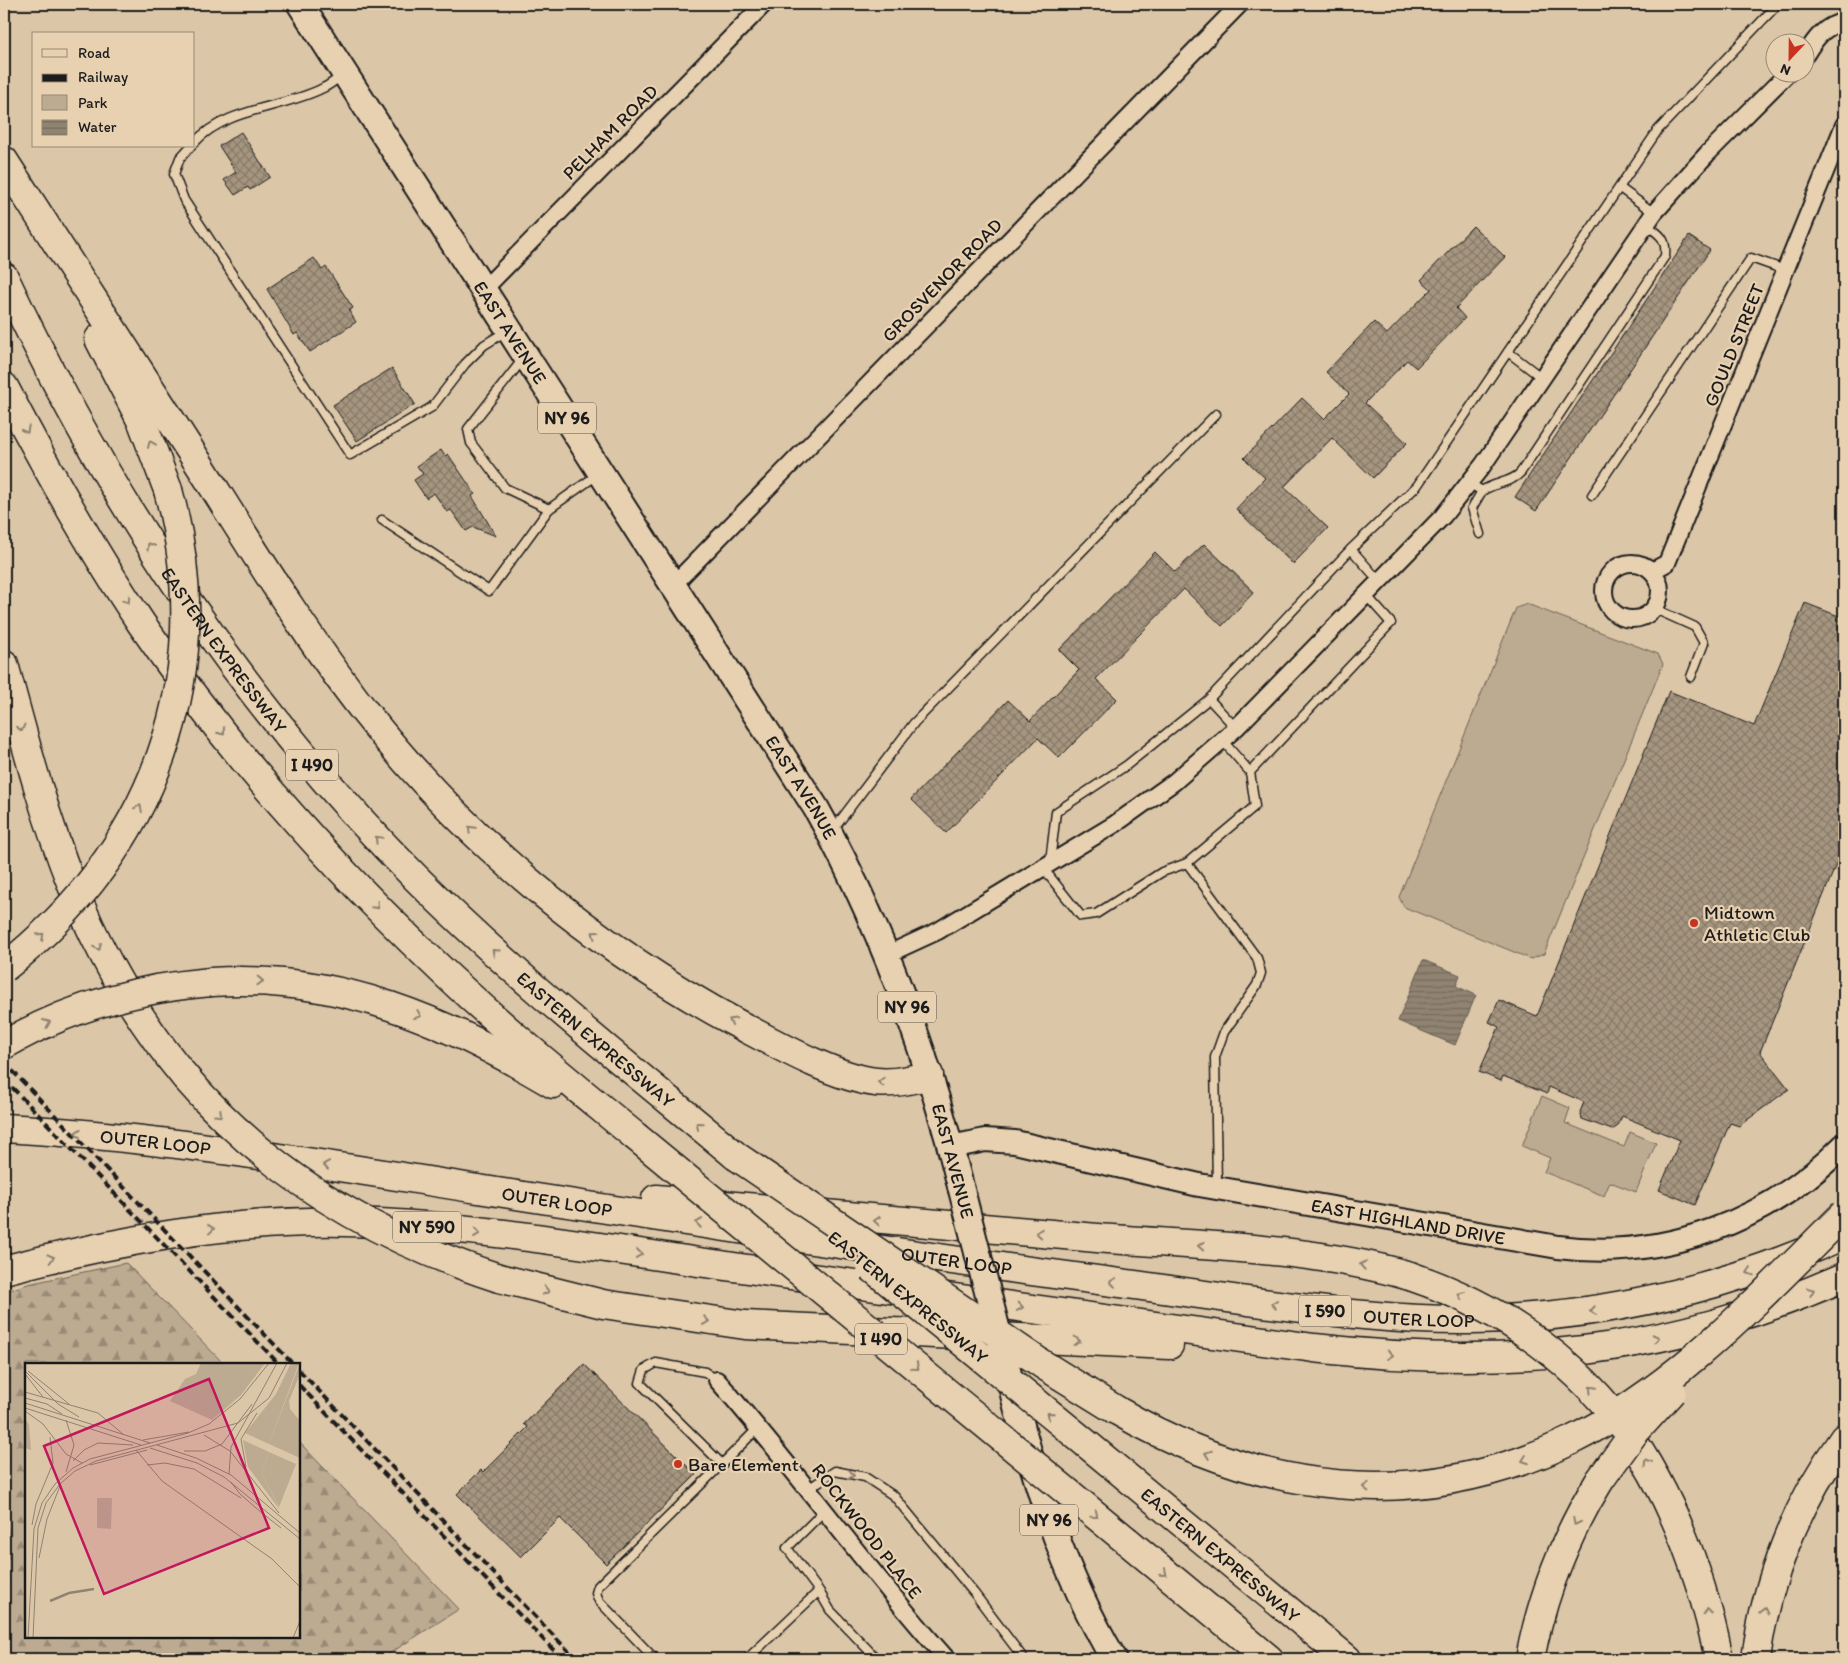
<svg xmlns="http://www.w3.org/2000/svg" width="1848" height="1663" viewBox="0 0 1848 1663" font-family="Itim,sans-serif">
	<defs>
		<pattern id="forest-firs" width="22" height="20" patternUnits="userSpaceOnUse" patternTransform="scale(1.25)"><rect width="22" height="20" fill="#bcaa91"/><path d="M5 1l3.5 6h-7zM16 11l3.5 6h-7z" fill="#988a76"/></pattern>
		<pattern id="water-rules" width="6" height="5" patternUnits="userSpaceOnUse" patternTransform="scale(1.25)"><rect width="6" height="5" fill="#908371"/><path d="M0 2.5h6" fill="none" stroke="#756a5c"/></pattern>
		<pattern id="building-cross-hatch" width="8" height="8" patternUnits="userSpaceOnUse" patternTransform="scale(1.25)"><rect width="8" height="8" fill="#a69680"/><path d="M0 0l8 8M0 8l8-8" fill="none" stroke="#867a68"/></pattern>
	</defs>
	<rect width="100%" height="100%" fill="#dcc6a8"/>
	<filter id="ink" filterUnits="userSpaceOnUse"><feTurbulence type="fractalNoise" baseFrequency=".02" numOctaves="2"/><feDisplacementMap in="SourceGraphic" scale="10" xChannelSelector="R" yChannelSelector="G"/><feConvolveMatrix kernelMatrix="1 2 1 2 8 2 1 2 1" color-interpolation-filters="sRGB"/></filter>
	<g filter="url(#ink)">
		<g fill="#bcaa91" stroke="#6c6356">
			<path d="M1527,604L1658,654L1663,664L1544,954L1531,959L1404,907L1399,897L1516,608Z"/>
			<path d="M1542,1096L1570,1108L1565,1123L1624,1147L1630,1132L1656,1143L1636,1192L1610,1182L1604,1196L1544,1172L1550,1158L1522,1146Z"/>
		</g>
		<path fill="url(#forest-firs)" stroke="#6c6356" d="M126,1263L224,1364H26V1637H299V1442L459,1609L381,1659H4V1292L28,1284Z"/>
		<path fill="url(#water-rules)" stroke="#625a4f" d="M1423,960L1460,975L1456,986L1476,995L1455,1045L1398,1021Z"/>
		<g fill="url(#building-cross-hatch)" stroke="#1c1c1c">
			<path d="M241,132L270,177L250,190L248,187L235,195L224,180L236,172L219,146Z"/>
			<path d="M1473,226L1505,257L1456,308L1465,318L1416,368L1407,360L1365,403L1407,443L1373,478L1332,438L1284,487L1328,528L1293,564L1236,509L1265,478L1244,458L1302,398L1324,419L1349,394L1326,372L1374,322L1387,334L1431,289L1421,280Z"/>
			<path d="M1689,236L1710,250L1536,511L1515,497Z"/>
			<path d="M314,258L322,270L326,267L353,308L349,311L356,322L310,352L297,333L294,335L267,289Z"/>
			<path d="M392,368L415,404L357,441L333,405Z"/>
			<path d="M441,450L445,456L448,454L475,494L472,496L496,536L473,527L466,531L451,510L447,512L434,493L426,498L414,480L423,474L417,466Z"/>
			<path d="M1204,544L1254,592L1222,626L1184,589L1096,679L1117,699L1059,758L1038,738L946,833L911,799L1008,700L1030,721L1079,670L1059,650L1155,552L1175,572Z"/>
			<path d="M1805,603L1844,618V845L1760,1052L1789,1089L1739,1126L1730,1123L1695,1205L1659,1190L1680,1140L1622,1116L1618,1126L1612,1130L1582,1119L1580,1112L1584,1102L1549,1087L1547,1094L1503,1076L1501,1081L1479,1072L1499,1027L1489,1022L1499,1000L1537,1016L1669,691L1754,726Z"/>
			<path d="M584,1364L696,1475L606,1564L560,1518L521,1557L457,1494L481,1470L483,1472L528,1427L524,1424Z"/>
		</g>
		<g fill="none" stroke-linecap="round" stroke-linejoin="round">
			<defs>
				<g id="lane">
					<path d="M194,143C226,107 283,109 323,88C330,85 336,80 342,75"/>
					<path d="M191,146L180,158L174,174L184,200L350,455L432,407L465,364L484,345L507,331"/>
					<path d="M1620,188L1654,213"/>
					<path d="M1508,352L1542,378"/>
					<path d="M523,359L468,429L471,443L505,488L549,509"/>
					<path d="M1469,483L1482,491C1495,482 1512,483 1521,472L1665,256C1667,239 1660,234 1646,225"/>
					<path d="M1592,495L1751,258L1785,270"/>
					<path d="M382,520L489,591L549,509L597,475"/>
					<path d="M1480,534L1472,508L1482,491"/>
					<path d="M1351,549L1417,486L1658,130L1778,4"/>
					<path d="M1655,609L1695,627L1704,643L1691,677"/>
					<path d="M1209,699L1236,728"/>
					<path d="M1222,740L1250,772"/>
					<path d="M833,830L914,723L1216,414"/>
					<path d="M1050,862L1056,812L1127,765L1209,699L1351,549L1379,581"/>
					<path d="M1043,868L1081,916L1096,914L1162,872L1187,863"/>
					<path d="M1217,1186L1215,1057L1224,1032L1257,985L1261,973L1257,958L1187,863L1255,806L1250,772L1391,623L1366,595"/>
					<path d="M717,1380L705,1372L656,1363L644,1370L640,1383L722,1464L758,1428"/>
					<path d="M808,1489L835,1471L865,1477L894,1496L974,1593L1024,1659"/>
					<path d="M819,1591L830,1610L877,1659"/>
					<path d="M655,1659L599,1601L596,1593L598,1586L722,1464"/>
					<path d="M747,1659L819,1591L787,1548L824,1511"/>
				</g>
				<g id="street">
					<path d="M1806,54C1815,39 1825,25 1844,22"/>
					<path d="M485,288L764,4"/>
					<circle cx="1632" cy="591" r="28"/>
					<path d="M1652,571L1667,563L1844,125"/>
					<path d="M673,585L1240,4"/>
					<path d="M888,954L938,931L1115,824L1174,782L1236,728L1443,516L1483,465L1654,213L1707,154L1789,72"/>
					<path d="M717,1380C797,1470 866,1569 947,1659"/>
				</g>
				<g id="secondary">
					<path id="s1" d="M951,1147L985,1140L1015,1142L1199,1185L1558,1247C1665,1261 1769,1221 1844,1145"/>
				</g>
				<g id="primary">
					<path id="s2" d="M300,4L816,808C883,928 928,1055 961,1188"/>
					<path d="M1008,1372C1032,1473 1061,1570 1114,1659"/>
				</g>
				<g id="highway">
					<path d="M4,161C69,262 134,363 199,464C252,548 304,634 365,712C466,841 595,947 738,1024C776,1044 834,1077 876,1082C894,1084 912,1080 929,1075"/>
					<path id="s3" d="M4,277C108,499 242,704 416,878C516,978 628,1066 736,1156"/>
					<path d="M99,339L142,422L168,490"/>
					<path d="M4,387C46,468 90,547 141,623C225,746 324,858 432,961C496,1023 566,1079 635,1136"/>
					<path d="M4,664C46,821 79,950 186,1078"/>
					<path d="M211,982C338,973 447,1021 553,1084"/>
					<path id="s4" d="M4,1128C163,1137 321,1164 478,1189C657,1217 836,1244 1016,1269C1093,1279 1171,1290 1248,1301C1323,1311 1397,1321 1472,1320C1602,1318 1727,1288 1844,1235"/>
					<path d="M656,1199C803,1213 950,1226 1097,1238C1201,1246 1309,1247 1410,1276"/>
					<path d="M4,1270C115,1241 229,1220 345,1222C477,1224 610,1250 741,1268C932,1294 1123,1323 1314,1348C1505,1370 1667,1355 1844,1277"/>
					<path d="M499,1278L603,1304L745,1325L1169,1345"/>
					<path d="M1116,1410C1261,1494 1416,1514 1570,1441"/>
					<path d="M1623,1426C1673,1497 1702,1575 1719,1659"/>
					<path id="s5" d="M1088,1445L1347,1659"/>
					<path d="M1127,1541L1269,1659"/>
					<path d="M1530,1659C1542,1595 1566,1535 1600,1480"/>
					<path d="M1756,1659C1766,1579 1797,1503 1844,1438"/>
				</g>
			</defs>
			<use href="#lane" stroke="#1c1c1c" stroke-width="11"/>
			<use href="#street" stroke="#1c1c1c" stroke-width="20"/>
			<use href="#secondary" stroke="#1c1c1c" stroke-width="26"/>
			<use href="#primary" stroke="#1c1c1c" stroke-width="29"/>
			<use href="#highway" stroke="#1c1c1c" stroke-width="31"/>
			<use href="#lane" stroke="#e8d1b1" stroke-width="8"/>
			<use href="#street" stroke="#e8d1b1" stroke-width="16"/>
			<use href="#secondary" stroke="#e8d1b1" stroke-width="22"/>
			<use href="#primary" stroke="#e8d1b1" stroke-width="25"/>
			<use href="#highway" stroke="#e8d1b1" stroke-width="28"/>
			<g stroke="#1c1c1c" stroke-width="4" stroke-dasharray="8 4" stroke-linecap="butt">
				<path d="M4,1062L293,1364"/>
				<path d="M4,1079L279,1364"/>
				<path d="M299,1370L576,1659"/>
				<path d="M299,1385L562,1659"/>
			</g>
			<defs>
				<path id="primary-bridge" d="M961,1188L1008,1372"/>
				<g id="highway-bridge">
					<path d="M4,968C154,849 219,677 168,490"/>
					<path d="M4,1045C67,1008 138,988 211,982"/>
					<path d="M186,1078C269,1175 379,1239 499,1278"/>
					<path d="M635,1136L1127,1541"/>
					<path d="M736,1156L1042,1364L1116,1410"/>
					<path d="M871,1267L1088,1445"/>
					<path d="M1410,1276C1496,1305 1568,1354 1623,1426"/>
					<path d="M1570,1441C1678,1387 1759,1298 1844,1214"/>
					<path d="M1600,1480L1634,1433L1672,1391"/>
				</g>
			</defs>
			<use href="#primary-bridge" stroke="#1c1c1c" stroke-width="29" stroke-linecap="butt"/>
			<use href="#highway-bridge" stroke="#1c1c1c" stroke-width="31" stroke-linecap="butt"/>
			<use href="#primary-bridge" stroke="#e8d1b1" stroke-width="25"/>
			<use href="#highway-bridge" stroke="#e8d1b1" stroke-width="28"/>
		</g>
		<defs><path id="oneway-chevron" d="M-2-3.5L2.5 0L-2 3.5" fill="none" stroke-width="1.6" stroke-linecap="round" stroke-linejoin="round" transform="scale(1.25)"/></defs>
		<g stroke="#8c806e">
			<use href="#oneway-chevron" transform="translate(26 430) rotate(62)"/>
			<use href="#oneway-chevron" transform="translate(151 444) rotate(-113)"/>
			<use href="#oneway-chevron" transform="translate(150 546) rotate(-122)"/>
			<use href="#oneway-chevron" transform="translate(127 600) rotate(56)"/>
			<use href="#oneway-chevron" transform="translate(21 728) rotate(75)"/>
			<use href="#oneway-chevron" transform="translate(222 732) rotate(52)"/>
			<use href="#oneway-chevron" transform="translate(139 808) rotate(-64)"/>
			<use href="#oneway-chevron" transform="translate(471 829) rotate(-135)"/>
			<use href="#oneway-chevron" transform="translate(378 839) rotate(-134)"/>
			<use href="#oneway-chevron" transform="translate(376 906) rotate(46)"/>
			<use href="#oneway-chevron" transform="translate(595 934) rotate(-144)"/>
			<use href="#oneway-chevron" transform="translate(41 936) rotate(-43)"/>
			<use href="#oneway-chevron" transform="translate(98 947) rotate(64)"/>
			<use href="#oneway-chevron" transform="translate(495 952) rotate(-138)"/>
			<use href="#oneway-chevron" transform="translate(260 981) rotate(2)"/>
			<use href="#oneway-chevron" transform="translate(418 1015) rotate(22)"/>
			<use href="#oneway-chevron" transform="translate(732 1021) rotate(-152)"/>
			<use href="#oneway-chevron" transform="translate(47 1023) rotate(-24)"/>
			<use href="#oneway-chevron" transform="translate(881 1082) rotate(-177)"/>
			<use href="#oneway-chevron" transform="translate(219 1114) rotate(44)"/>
			<use href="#oneway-chevron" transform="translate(699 1125) rotate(-140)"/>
			<use href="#oneway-chevron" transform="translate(78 1133) rotate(-175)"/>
			<use href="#oneway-chevron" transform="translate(326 1165) rotate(-172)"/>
			<use href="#oneway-chevron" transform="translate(877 1221) rotate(-175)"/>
			<use href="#oneway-chevron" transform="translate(699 1223) rotate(-171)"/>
			<use href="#oneway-chevron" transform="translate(211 1229) rotate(-6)"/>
			<use href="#oneway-chevron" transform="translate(477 1233) rotate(7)"/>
			<use href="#oneway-chevron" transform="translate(1039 1233) rotate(-176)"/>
			<use href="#oneway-chevron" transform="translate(1201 1246) rotate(-176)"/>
			<use href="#oneway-chevron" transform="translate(639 1254) rotate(8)"/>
			<use href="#oneway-chevron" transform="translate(51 1258) rotate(-14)"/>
			<use href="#oneway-chevron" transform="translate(1363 1265) rotate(-169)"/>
			<use href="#oneway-chevron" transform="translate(1750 1272) rotate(161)"/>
			<use href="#oneway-chevron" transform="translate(1113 1282) rotate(-172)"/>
			<use href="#oneway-chevron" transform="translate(546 1291) rotate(14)"/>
			<use href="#oneway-chevron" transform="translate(1811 1291) rotate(-22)"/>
			<use href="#oneway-chevron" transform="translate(1461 1295) rotate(-156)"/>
			<use href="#oneway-chevron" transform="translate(1274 1304) rotate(-172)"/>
			<use href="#oneway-chevron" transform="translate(1020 1307) rotate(9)"/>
			<use href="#oneway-chevron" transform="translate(1593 1311) rotate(171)"/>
			<use href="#oneway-chevron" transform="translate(706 1321) rotate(8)"/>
			<use href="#oneway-chevron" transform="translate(1656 1338) rotate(-12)"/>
			<use href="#oneway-chevron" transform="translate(1077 1341) rotate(2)"/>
			<use href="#oneway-chevron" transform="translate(1390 1355) rotate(4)"/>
			<use href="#oneway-chevron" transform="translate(916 1367) rotate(39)"/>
			<use href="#oneway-chevron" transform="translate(1592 1389) rotate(-133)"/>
			<use href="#oneway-chevron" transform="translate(1050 1415) rotate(-141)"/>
			<use href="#oneway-chevron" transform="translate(1208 1454) rotate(-159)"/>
			<use href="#oneway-chevron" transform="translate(1525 1460) rotate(160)"/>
			<use href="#oneway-chevron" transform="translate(1647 1462) rotate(-121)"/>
			<use href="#oneway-chevron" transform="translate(851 1475) rotate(12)"/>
			<use href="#oneway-chevron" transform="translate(1366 1487) rotate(-178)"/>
			<use href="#oneway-chevron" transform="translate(1095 1515) rotate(39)"/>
			<use href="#oneway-chevron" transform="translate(1576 1522) rotate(117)"/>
			<use href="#oneway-chevron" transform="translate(1164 1573) rotate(40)"/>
			<use href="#oneway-chevron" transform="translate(1764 1611) rotate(-78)"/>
			<use href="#oneway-chevron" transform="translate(1707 1612) rotate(-104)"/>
		</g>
	</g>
	<g fill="#c8321e" stroke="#e8d1b1" stroke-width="2">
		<circle cx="1694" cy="923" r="5"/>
		<circle cx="678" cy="1464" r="5"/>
	</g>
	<g text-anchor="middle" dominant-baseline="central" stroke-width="4.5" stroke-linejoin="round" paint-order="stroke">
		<g fill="#e8d1b1" stroke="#595249" stroke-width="1">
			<rect x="538" y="402.5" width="58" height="31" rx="4"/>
			<rect x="286" y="749.5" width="52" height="31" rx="4"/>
			<rect x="878" y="991.5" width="58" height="31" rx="4"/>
			<rect x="393" y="1211.5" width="68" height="31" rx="4"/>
			<rect x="1299" y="1295.5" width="52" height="31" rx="4"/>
			<rect x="855" y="1323.5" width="52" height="31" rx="4"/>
			<rect x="1020" y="1504.5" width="58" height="31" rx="4"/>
		</g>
		<g font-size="18" font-weight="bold" fill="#1c1c1c">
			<text x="567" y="418">NY 96</text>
			<text x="312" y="765">I 490</text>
			<text x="907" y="1007">NY 96</text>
			<text x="427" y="1227">NY 590</text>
			<text x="1325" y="1311">I 590</text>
			<text x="881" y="1339">I 490</text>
			<text x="1049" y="1520">NY 96</text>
		</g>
		<g font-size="19" fill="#1c1c1c" stroke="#e8d1b1">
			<text transform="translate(610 132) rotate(-45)">PELHAM ROAD</text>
			<text transform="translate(942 280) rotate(-46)">GROSVENOR ROAD</text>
			<text stroke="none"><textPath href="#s2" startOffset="390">EAST AVENUE</textPath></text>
			<text transform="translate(1734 345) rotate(-68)">GOULD STREET</text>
			<text stroke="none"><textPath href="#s3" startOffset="434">EASTERN EXPRESSWAY</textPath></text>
			<text stroke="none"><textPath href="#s2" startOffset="930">EAST AVENUE</textPath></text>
			<text stroke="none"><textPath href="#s3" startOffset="974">EASTERN EXPRESSWAY</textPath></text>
			<text stroke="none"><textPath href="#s4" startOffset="152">OUTER LOOP</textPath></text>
			<text transform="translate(953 1161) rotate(75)">EAST AVENUE</text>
			<text stroke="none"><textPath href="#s4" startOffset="558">OUTER LOOP</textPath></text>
			<text stroke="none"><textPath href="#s1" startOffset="466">EAST HIGHLAND DRIVE</textPath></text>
			<text stroke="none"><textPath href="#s4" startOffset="962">OUTER LOOP</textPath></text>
			<text transform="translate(908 1297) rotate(39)">EASTERN EXPRESSWAY</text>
			<text stroke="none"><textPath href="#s4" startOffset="1428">OUTER LOOP</textPath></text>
			<text transform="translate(867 1531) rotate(52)">ROCKWOOD PLACE</text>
			<text stroke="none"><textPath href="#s5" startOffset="172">EASTERN EXPRESSWAY</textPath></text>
		</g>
		<g font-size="19" fill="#1c1c1c" stroke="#e8d1b1" text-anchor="start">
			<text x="1704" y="912">Midtown<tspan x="1704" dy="22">Athletic Club</tspan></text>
			<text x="688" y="1464">Bare Element</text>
		</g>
	</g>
	<g transform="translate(25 1363)">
		<rect width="275" height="275" fill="#dcc6a8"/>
		<path d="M266,0H274L244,81L220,70L251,31ZM218,77L244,89L237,111L255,147L223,104ZM72,135H87L86,166L72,165Z" fill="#bcaa91"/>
		<path d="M176,0H240L216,32L187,57L145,38L160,16L171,11ZM275,0V11L264,38L265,46L275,58V95L244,81ZM244,89L271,101L254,144L237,111Z" fill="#bcaa91"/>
		<path d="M196,0H226L219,6L215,22L204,37L197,34V27L191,23Z" fill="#bcaa91"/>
		<path d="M0,55L4,62L6,87L0,85Z" fill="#bcaa91"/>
		<path fill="none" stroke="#908371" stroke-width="2.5" d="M25,238L44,230L69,226"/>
		<path fill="none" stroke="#8f8270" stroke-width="1" d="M0,8L33,41L54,54M3,8L44,41M0,11L18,34M0,29L73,50L99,72M0,35L22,41L37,51M0,40L125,80M0,45L116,82M0,48L18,61L41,91L57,100M179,72L205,88L254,150M118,77L164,69M132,82L171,95L206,112L275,170M125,85L172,100L199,114L275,176M111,87L137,118L247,196L275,224M159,88H180L197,81L227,41M48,98L59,87L73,80L108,82M65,102L122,87M122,102L140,100L169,106L216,135M221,104L216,76L232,50M41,109L49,82L41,57M204,111L206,84L252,0M206,119L215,131L238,151M237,150L256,165M7,162L11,141L28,100L25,74M14,195L22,156L35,123M3,275L9,166L17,140L30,121L48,105L65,96L163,70L184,61L215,36L244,0M8,275L13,165L21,140L35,121L50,108L71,98L213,60L244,35L262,0M268,275L275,258"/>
		<path fill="#c2185b" fill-opacity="0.15" stroke="#c2185b" stroke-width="2.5" d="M184,16L244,165L79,231L19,83Z"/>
		<rect width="275" height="275" fill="none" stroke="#1c1c1c" stroke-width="2.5"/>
	</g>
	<rect width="1848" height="1663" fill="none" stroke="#e8d1b1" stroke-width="20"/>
	<rect x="10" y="10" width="1828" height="1643" fill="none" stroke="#1c1c1c" stroke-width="2" filter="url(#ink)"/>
	<rect x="32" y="32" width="162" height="115" fill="#e8d1b1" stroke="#968975"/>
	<rect x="42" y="49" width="25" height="8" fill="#e8d1b1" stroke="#968975"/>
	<text x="78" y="58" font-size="15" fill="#1c1c1c">Road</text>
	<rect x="42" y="74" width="25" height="8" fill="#1c1c1c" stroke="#968975"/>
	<text x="78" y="82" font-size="15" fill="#1c1c1c">Railway</text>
	<rect x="42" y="95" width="25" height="15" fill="#bcaa91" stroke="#968975"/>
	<text x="78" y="108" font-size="15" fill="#1c1c1c">Park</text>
	<rect x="42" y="120" width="25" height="15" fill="url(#water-rules)" stroke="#968975"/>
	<text x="78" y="132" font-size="15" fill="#1c1c1c">Water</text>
	<g transform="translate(1790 58) rotate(202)"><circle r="24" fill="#e8d1b1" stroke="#968975"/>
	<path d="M0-4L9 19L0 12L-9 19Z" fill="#c8321e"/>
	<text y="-8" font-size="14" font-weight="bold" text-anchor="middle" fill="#1c1c1c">N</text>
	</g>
</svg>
